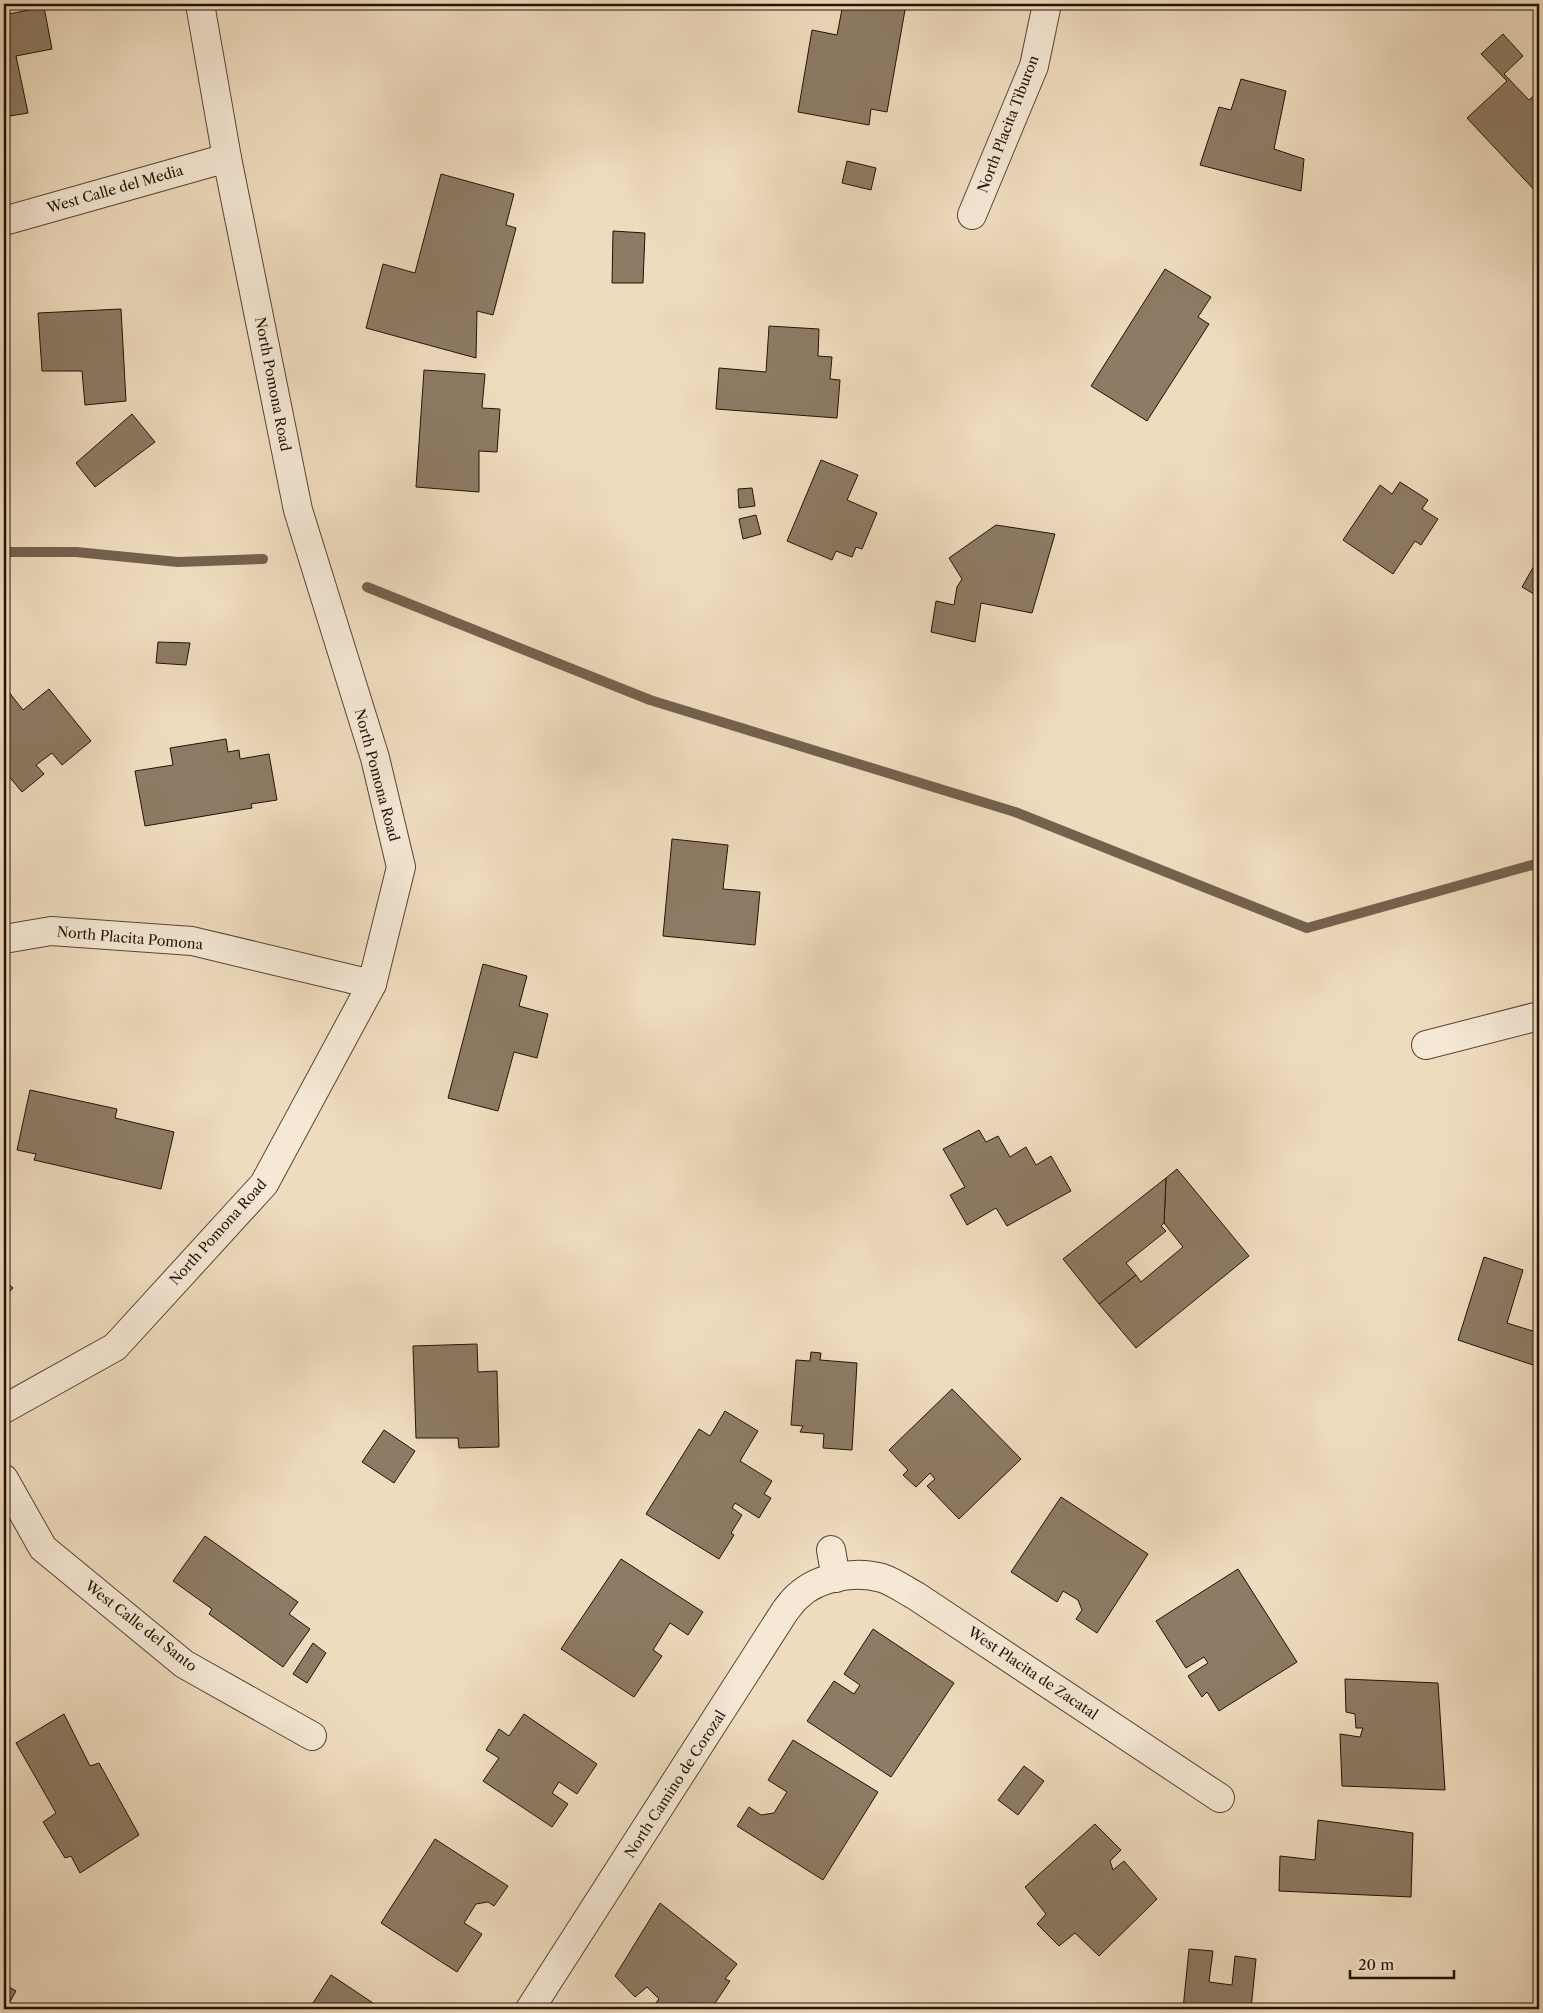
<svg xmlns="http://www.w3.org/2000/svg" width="1543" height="2013" viewBox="0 0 1543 2013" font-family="'Libre Caslon Text',serif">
	<rect width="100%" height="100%" fill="#efdcbe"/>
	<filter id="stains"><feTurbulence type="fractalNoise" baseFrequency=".004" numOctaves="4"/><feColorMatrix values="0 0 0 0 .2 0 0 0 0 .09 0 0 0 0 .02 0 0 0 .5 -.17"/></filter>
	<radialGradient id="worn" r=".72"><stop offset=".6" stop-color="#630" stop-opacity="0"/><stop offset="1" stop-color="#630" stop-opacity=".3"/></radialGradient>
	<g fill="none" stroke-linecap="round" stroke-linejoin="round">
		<g stroke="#74624e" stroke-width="10">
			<path d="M4,552H76L178,562L263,559"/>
			<path d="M367,587L650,700L1015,812L1307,928L1539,863"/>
		</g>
	</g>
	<g fill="#8d7b65" stroke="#231204">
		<path d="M843,4H869L905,10L887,112L871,109L869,125L798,112L812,30L837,35Z"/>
		<path d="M44,7L52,49L16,56L28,113L4,117V15Z"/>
		<path d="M1503,34L1523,56L1504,74L1529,100L1539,91V195L1467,118L1507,81L1481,54Z"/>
		<path d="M1241,79L1286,91L1274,149L1304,159L1301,191L1200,165L1219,107L1231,110Z"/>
		<path d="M847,161L876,168L871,190L842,183Z"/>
		<path d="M441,174L514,194L506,225L516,228L493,315L477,311L476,358L366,328L383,264L415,273Z"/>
		<path d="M613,231L645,233L643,283H612Z"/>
		<path d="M1165,269L1211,297L1198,317L1209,324L1147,421L1091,386Z"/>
		<path d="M121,309L126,401L85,405L82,371H42L38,313Z"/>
		<path d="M769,326L819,329L818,356L832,357L830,379L840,380L837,418L716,409L719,368L766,372Z"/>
		<path d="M424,370L485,374L482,408L500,409L497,452L479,451V492L416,487Z"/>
		<path d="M132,414L155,442L95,487L76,463Z"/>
		<path d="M821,460L858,475L847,500L877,513L862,549L856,547L852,557L836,551L832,560L787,541Z"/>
		<path d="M1400,482L1428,500L1422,509L1438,519L1421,545L1415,541L1393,574L1343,540L1380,485L1392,494Z"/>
		<path d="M752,488L755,506L739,508L738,489Z"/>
		<path d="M756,515L761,534L743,539L739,519Z"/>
		<path d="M996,525L1055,534L1032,613L981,603L975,642L931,632L936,601L954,605L957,587L962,579L949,558Z"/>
		<path d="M1539,557V597L1522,587Z"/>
		<path d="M158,642L190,643L186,665L156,663Z"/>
		<path d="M4,686L23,710L49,689L91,741L62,765L52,753L36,765L44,774L22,792L7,774L4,776Z"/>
		<path d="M226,739L228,752L239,750L240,759L269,754L277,800L251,804L252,808L145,826L135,771L173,765L170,748Z"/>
		<path d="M672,839L728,845L723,889L760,892L755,945L663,936Z"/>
		<path d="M483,964L527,976L519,1006L548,1014L537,1058L514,1052L498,1111L448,1098Z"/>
		<path d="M30,1090L117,1109L115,1118L174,1132L161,1189L34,1160L36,1154L17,1150Z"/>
		<path d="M979,1130L986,1142L998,1136L1010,1157L1026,1147L1036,1165L1051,1156L1071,1191L1007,1226L996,1208L967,1225L950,1195L965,1187L943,1149Z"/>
		<path d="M1177,1169L1249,1256L1136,1348L1099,1304L1136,1275L1141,1282L1183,1247L1164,1223L1166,1178Z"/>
		<path d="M1166,1178L1164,1223L1161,1226L1166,1231L1126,1263L1136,1275L1099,1304L1063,1259Z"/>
		<path d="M1484,1257L1523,1270L1507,1323L1539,1333V1367L1458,1340Z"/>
		<path d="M4,1280L13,1288L4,1298Z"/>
		<path d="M477,1344L478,1372L497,1371L499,1447L459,1448L458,1438H416L413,1346Z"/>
		<path d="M811,1352L821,1353L820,1360L857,1363L852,1450L823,1448L824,1434L800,1432L803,1426L791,1425L796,1360L810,1361Z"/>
		<path d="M952,1389L1021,1459L959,1519L927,1486L935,1479L930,1473L916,1487L903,1475L908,1470L889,1450Z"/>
		<path d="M725,1411L758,1431L740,1461L772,1481L764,1494L771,1498L759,1518L735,1503L732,1508L742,1515L731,1533L734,1535L719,1559L646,1514L699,1429L710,1436Z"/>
		<path d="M384,1430L415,1451L394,1483L362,1462Z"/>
		<path d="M1061,1497L1148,1554L1097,1633L1076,1619L1082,1610L1078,1600L1063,1591L1057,1602L1011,1572Z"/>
		<path d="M205,1536L298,1602L289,1614L310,1629L283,1667L209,1614L212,1609L173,1581Z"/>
		<path d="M621,1559L703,1612L688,1635L670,1623L653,1650L662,1656L634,1697L561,1649Z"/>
		<path d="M1238,1569L1297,1662L1219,1711L1207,1692L1202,1697L1188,1676L1208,1663L1204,1657L1186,1668L1156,1621Z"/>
		<path d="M873,1629L954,1683L891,1777L807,1721L834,1681L854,1694L860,1685L844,1674Z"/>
		<path d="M313,1643L326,1653L307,1683L293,1674Z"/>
		<path d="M1345,1679L1438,1683L1445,1790L1342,1786L1340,1734L1360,1737L1363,1728H1356L1355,1714L1346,1712Z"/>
		<path d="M64,1714L90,1766L99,1763L139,1835L80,1873L71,1856L65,1858L43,1822L56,1813L16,1743Z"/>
		<path d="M524,1714L597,1764L577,1794L559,1782L552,1793L568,1804L552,1827L483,1781L499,1758L486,1750L499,1729L509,1736Z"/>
		<path d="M793,1740L878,1792L823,1880L737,1826L749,1807L761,1815L774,1813L787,1792L768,1780Z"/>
		<path d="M1024,1766L1044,1781L1018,1815L998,1800Z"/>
		<path d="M1318,1820L1413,1833L1411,1897L1279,1891L1280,1856L1315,1860Z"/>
		<path d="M1095,1824L1121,1850L1110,1861L1113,1870L1124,1861L1157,1899L1099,1956L1075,1933L1059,1946L1037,1924L1046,1914L1025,1887Z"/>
		<path d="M435,1839L508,1886L494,1906L488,1902L476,1904L464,1923L482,1934L457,1972L381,1923Z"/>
		<path d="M660,1903L737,1964L725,1979L730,1981L711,2009H651L659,1999L647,1987L635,1997L615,1976Z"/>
		<path d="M1189,1949L1213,1951L1209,1982L1232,1985L1235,1956L1256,1959L1251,2009H1183Z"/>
		<path d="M331,1975L382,2009H309Z"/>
		<path d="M4,1984L16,1991L6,2009H4Z"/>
	</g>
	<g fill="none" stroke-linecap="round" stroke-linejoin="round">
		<defs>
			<g id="minor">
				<path d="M972,215L1034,66L1047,4"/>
				<path d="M4,221L227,158"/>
				<path d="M4,939L51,931L192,941L372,984"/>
				<path d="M1426,1045L1539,1016"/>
				<path d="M4,1409L115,1347L264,1184L372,984L401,867L375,758L298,510L227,158L200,4"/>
				<path d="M4,1479L43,1548L184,1664L312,1736"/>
				<path d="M831,1550L836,1578"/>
				<path d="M530,2009L785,1611C789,1606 793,1600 798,1596C818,1577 855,1570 882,1578C894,1582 905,1590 916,1596L1220,1798"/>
			</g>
		</defs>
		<use href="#minor" stroke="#564432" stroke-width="30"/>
		<use href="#minor" stroke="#f5e8d5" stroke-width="28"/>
	</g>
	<g text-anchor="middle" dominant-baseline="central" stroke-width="4" stroke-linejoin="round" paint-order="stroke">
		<g font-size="14" fill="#231204" stroke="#f5e8d5">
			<text transform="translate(1008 124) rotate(-69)">North Placita Tiburon</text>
			<text transform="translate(115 189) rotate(-16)">West Calle del Media</text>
			<text transform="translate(273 384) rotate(79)">North Pomona Road</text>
			<text transform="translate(377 775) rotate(75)">North Pomona Road</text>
			<text transform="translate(130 938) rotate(5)">North Placita Pomona</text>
			<text transform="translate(218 1232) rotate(-48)">North Pomona Road</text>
			<text transform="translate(141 1626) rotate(38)">West Calle del Santo</text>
			<text transform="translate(1033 1673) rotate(34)">West Placita de Zacatal</text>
			<text transform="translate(675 1784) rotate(-57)">North Camino de Corozal</text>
		</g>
	</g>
	<rect width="1543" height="2013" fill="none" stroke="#efdcbe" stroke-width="20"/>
	<rect x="5" y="5" width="1533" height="2003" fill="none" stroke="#231204" stroke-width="2.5"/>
	<rect x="10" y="10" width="1523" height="1993" fill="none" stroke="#231204"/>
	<path d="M1350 1970v8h104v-8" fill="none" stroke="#231204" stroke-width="2.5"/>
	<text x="1358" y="1970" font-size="15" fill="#231204" stroke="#f5e8d5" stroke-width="4" paint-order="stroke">20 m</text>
	<rect width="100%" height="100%" filter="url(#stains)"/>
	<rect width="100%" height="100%" fill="url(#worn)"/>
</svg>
